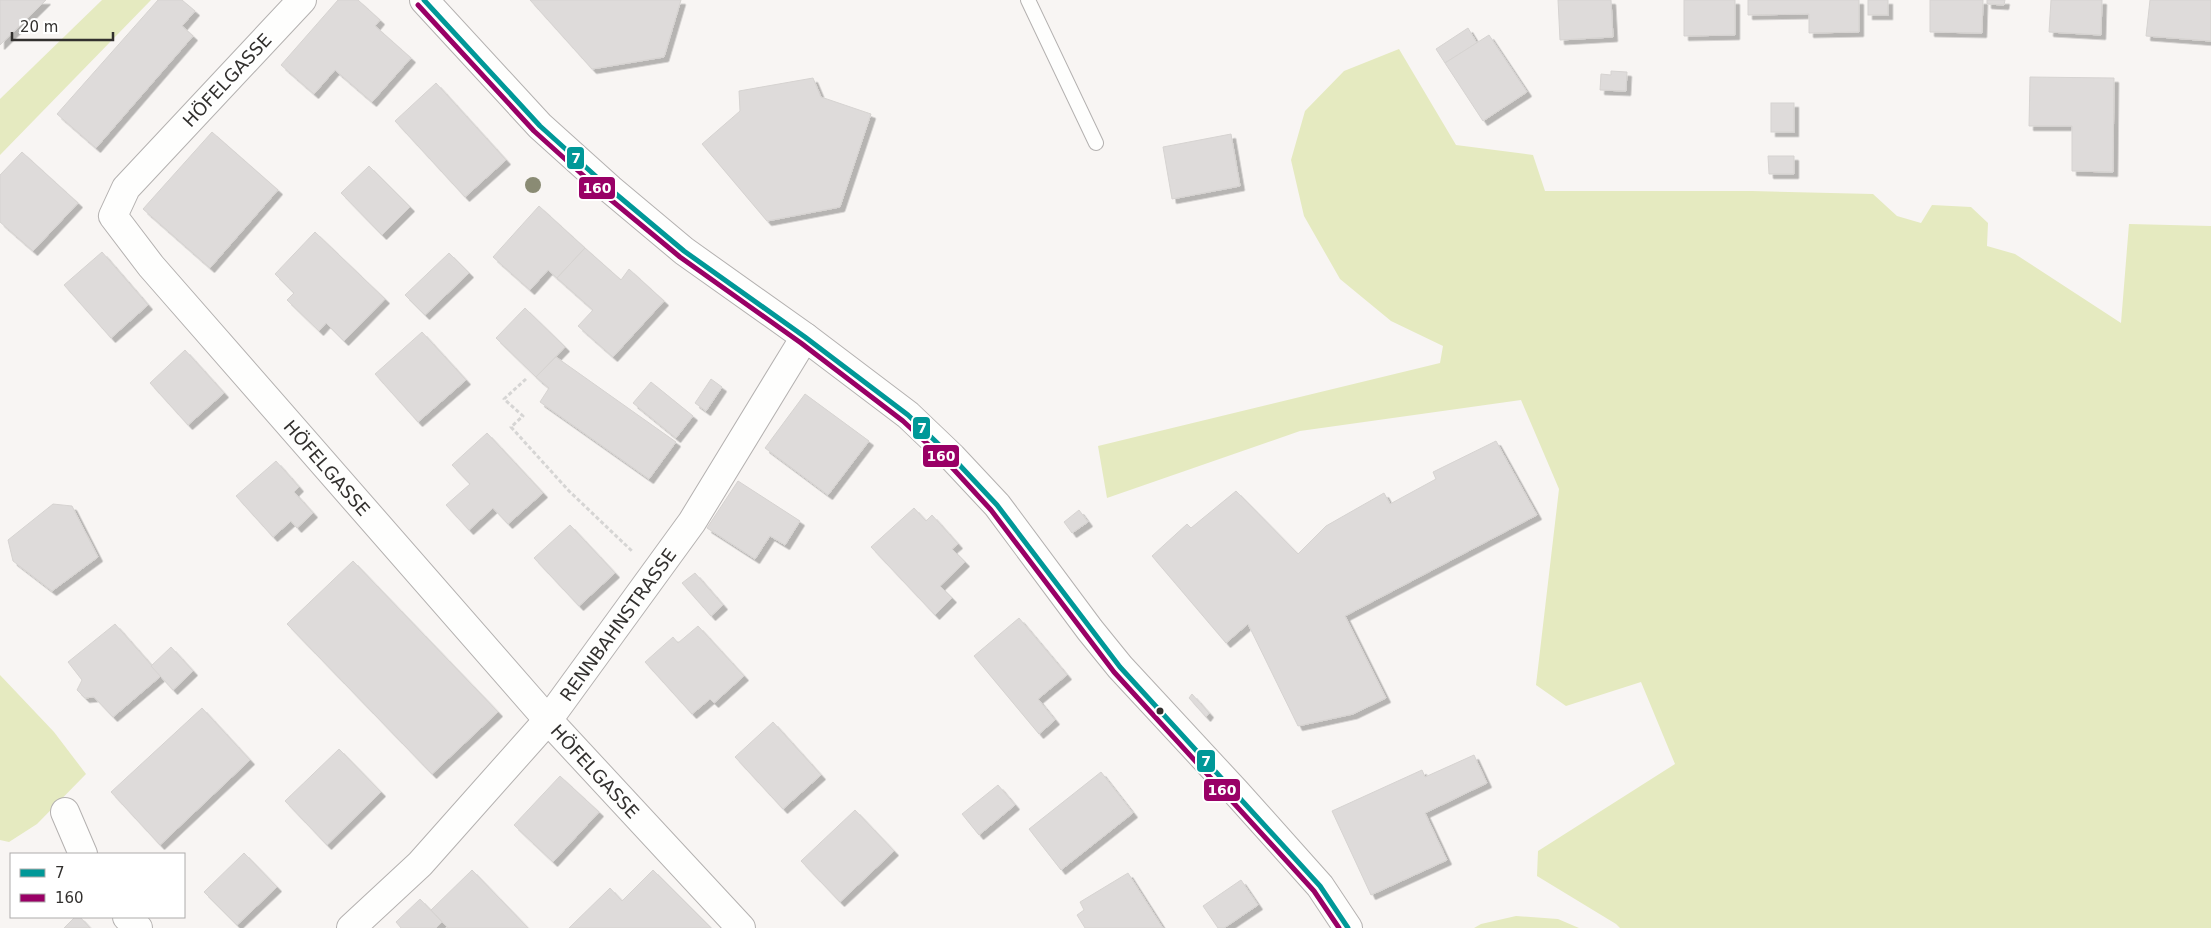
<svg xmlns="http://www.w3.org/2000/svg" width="2211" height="928" viewBox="0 0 2211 928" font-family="'DejaVu Sans',sans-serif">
	<defs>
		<filter id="shadow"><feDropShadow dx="4.5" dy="4.5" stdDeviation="0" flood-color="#0004"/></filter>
	</defs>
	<rect width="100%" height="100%" fill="#f8f5f3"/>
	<g fill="#e5eac0">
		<path d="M102,0H151L0,155V99Z"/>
		<path d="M1399,49L1456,145L1533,155L1545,191H1752L1873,194L1897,216L1921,223L1932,205L1971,207L1988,223L1987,246L2015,254L2121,323L2129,224L2211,226V928H1620L1616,924L1537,876L1538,851L1675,764L1641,682L1566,706L1536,685L1559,489L1521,400L1300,431L1107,498L1098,446L1440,363L1443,346L1391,321L1340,279L1304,216L1291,160L1305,111L1344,71Z"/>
		<path d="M0,675L54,732L86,774L37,824L9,842L0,840Z"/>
		<path d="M1516,916L1558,919L1579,928H1474L1481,924Z"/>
	</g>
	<g fill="#dedbda" stroke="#d6d3d1" filter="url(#shadow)">
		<path d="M0,0H46L0,45Z"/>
		<path d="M158,0H182L195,11L182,26L193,36L96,148L57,114Z"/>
		<path d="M338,0H358L380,20L375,26L411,58L372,102L335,70L314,94L281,65Z"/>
		<path d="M530,0H681L664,57L592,69Z"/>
		<path d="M1558,0H1611L1613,37L1560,40Z"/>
		<path d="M1684,0H1735V35L1684,36Z"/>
		<path d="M1748,0H1859V32L1809,33V14L1748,15Z"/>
		<rect x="1868" y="0" width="20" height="15"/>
		<path d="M1930,0H1983L1982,33L1930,32Z"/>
		<path d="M1987,0H2005L2004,5L1987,4Z"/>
		<path d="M2051,0H2102L2101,35L2049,32Z"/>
		<path d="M2150,0H2211V41L2146,36Z"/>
		<path d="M1468,28L1477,43L1445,63L1436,49Z"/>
		<path d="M1489,35L1527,92L1483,121L1445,63Z"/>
		<path d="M1611,71L1627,72L1626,91L1600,90L1601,74L1611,75Z"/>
		<path d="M2030,77L2114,78L2113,172L2072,171V126H2029Z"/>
		<path d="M813,78L821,97L871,114L840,207L767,221L702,144L740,111L739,91Z"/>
		<path d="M436,83L506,160L465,197L395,121Z"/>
		<rect x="1771" y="103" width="23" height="29"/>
		<path d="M212,132L278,190L210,268L143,209Z"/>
		<path d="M1231,134L1240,186L1172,199L1163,147Z"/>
		<path d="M22,152L78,203L33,251L0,222V175Z"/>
		<path d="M1768,156H1794V174H1769Z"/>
		<path d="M369,166L410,207L382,235L341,193Z"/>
		<path d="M539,206L585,248L557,278L548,270L530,290L493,257Z"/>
		<path d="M315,232L385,299L344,341L326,323L319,331L287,300L294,293L275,274Z"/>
		<path d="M585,248L621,280L629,269L664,301L613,357L578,326L593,310L557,278Z"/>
		<path d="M102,252L148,305L111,338L64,285Z"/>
		<path d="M449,253L469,273L425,315L405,295Z"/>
		<path d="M525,308L565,347L536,377L496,338Z"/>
		<path d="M422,332L466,380L418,422L375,374Z"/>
		<path d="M185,350L224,393L188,425L150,383Z"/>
		<path d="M556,357L676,442L649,479L540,402L549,388L536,377Z"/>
		<path d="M711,379L722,387L706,411L695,403Z"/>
		<path d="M651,382L693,416L676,438L633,403Z"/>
		<path d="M805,394L869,441L828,495L765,448Z"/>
		<path d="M487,433L543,493L508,524L493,508L469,530L446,505L470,484L452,465Z"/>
		<path d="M1496,441L1537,515L1345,616L1386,698L1353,714L1298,726L1248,624L1226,643L1152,556L1187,524L1191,528L1236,491L1298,554L1326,526L1384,493L1390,504L1436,479L1433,472Z"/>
		<path d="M276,461L299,487L294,492L313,513L297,528L291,521L273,537L236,496Z"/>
		<path d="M738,481L800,521L785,545L770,536L755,559L707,528Z"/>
		<path d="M53,504L72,506L98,557L52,591L13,561L8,540Z"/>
		<path d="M914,508L926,521L932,515L958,544L952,549L965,562L940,586L952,598L935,615L871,547Z"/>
		<path d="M1079,510L1088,522L1072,533L1064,522Z"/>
		<path d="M570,525L615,573L579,606L534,558Z"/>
		<path d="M353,561L498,712L432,774L287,624Z"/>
		<path d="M695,573L723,605L711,616L682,583Z"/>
		<path d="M1019,618L1067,675L1038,699L1055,720L1039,734L974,656Z"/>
		<path d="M115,624L161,676L113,717L94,697L85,698L77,690L82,680L68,662Z"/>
		<path d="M698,626L744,676L714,703L710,699L692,714L645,662L673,637L678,643Z"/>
		<path d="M171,647L193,671L173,690L151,666Z"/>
		<path d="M1192,694L1209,713L1206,717L1189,698Z"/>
		<path d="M202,708L250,760L160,845L111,792Z"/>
		<path d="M773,722L821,775L783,809L735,757Z"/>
		<path d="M339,749L381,792L327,845L285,801Z"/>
		<path d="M1474,755L1487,783L1425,813L1447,860L1371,895L1332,811L1422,770L1425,777Z"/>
		<path d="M1101,772L1133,813L1061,870L1029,829Z"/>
		<path d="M560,776L599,812L553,862L514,825Z"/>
		<path d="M998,785L1015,805L979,835L962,814Z"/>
		<path d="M855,810L894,851L840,902L801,861Z"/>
		<path d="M244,853L277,887L237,925L204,892Z"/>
		<path d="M472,870L528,928H448L431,910Z"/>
		<path d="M653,870L711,928H569L610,888L622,901Z"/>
		<path d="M1128,873L1163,928H1085L1077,915L1084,910L1080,902Z"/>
		<path d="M1241,880L1258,905L1224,928H1218L1203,906Z"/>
		<path d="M420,899L442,922L436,928H401L396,922Z"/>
		<path d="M75,917H80L90,928H64Z"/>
	</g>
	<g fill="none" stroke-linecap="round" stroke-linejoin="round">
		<defs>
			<path id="lane" d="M1028,0L1096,143"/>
			<g id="street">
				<path id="s1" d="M302,0L126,188L113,216L151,266L548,720L741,928"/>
				<path d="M65,812L83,854"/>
				<path d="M127,917L138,928"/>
				<path id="s2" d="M351,928L420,864L548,720L692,522L805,337"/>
			</g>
			<path id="secondary" d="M424,0L540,126L610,189L684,251L805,337L908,415L952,457L997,505L1090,630L1120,667L1235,791L1320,886L1348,928"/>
		</defs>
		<use href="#lane" stroke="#b4b1b0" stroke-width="16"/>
		<use href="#street" stroke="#b4b1b0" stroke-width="30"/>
		<use href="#secondary" stroke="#b4b1b0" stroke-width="30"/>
		<path stroke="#d6d5d4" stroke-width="3" stroke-dasharray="4 2.5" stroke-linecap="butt" d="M526,379L504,399L523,416L511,427L569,491L633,552"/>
		<use href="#lane" stroke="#fefefd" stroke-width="14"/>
		<use href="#street" stroke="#fefefd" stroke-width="28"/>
		<use href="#secondary" stroke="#fefefd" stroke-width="28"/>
		<defs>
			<path id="bus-1" d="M424,0L540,126L610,189L684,251L805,337L908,415L952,457L997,505L1120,667L1320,886L1348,928"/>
			<path id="bus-2" d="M418,5L534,131L605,195L680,257L801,343L903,421L947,462L991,510L1114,672L1314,891L1339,928"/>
		</defs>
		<use href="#bus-1" stroke="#fff" stroke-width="9"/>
		<use href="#bus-2" stroke="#fff" stroke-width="9"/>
		<use href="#bus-1" stroke="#009898" stroke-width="5"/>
		<use href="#bus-2" stroke="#906" stroke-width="5"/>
	</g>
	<circle fill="#8a8b74" cx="533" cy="185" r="8"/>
	<circle fill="#32302e" stroke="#fff" stroke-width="2" cx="1160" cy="711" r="4.5"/>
	<g text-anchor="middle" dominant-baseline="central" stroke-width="4" stroke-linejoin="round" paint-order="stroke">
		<g font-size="18" fill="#32302e" stroke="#fff">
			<text transform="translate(227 80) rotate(-47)">HÖFELGASSE</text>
			<text stroke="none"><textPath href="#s1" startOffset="619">HÖFELGASSE</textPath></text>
			<text stroke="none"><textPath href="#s2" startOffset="405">RENNBAHNSTRASSE</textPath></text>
			<text stroke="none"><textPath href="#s1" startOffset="1024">HÖFELGASSE</textPath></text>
		</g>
	</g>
	<g stroke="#fff" stroke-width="2">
		<rect x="566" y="146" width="19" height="24" rx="5" fill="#009898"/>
		<rect x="578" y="176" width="38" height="24" rx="5" fill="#906"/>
		<rect x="912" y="416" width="19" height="24" rx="5" fill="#009898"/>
		<rect x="922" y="444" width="38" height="24" rx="5" fill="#906"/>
		<rect x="1196" y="749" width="20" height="24" rx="5" fill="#009898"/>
		<rect x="1203" y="778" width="38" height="24" rx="5" fill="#906"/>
	</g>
	<g font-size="14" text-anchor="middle" font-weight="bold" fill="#fff">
		<text x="576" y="163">7</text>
		<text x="597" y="193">160</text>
		<text x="922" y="433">7</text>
		<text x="941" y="461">160</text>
		<text x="1206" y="766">7</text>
		<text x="1222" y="795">160</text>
	</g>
	<rect x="10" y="853" width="175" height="65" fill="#ffffff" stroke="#adacab"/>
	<rect x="20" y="869" width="25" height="8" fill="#009898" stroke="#adacab"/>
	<text x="55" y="878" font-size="15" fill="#32302e">7</text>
	<rect x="20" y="894" width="25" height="8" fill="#990066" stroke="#adacab"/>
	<text x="55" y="903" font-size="15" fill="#32302e">160</text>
	<path d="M12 32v8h101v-8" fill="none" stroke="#32302e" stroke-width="2.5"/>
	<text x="20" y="32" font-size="15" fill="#32302e" stroke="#ffffff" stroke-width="4" paint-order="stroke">20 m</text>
</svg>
